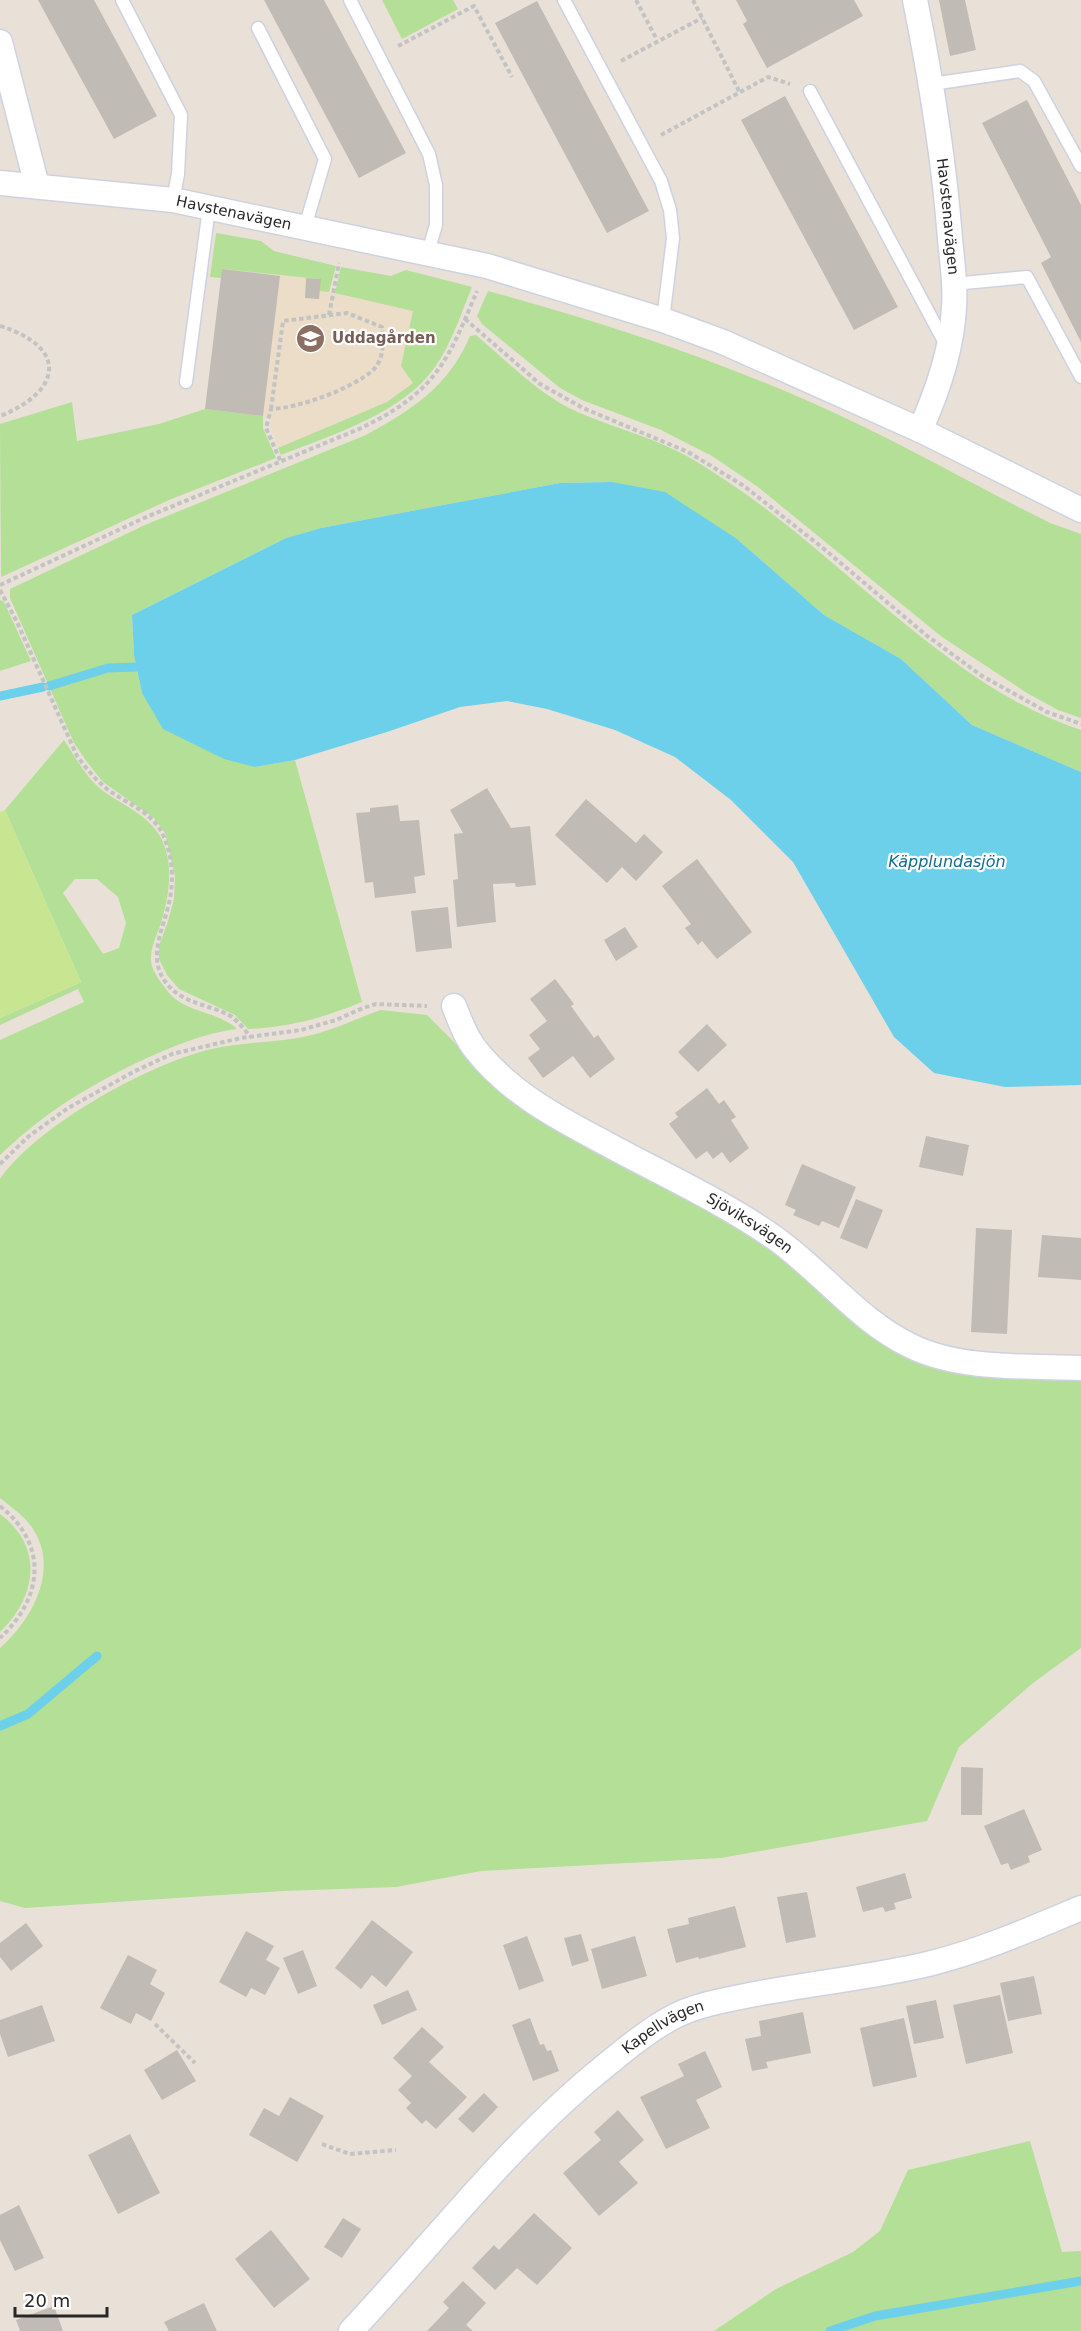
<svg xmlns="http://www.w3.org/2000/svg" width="1081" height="2331" viewBox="0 0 1081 2331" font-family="'DejaVu Sans',sans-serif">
	<rect width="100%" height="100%" fill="#e9e1d8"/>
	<path fill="#ebddc8" d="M222,269L321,279L320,291L335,293L414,310L401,365L413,383L387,402L278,448L270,427L271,418L205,409Z"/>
	<g fill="#b3df96" fill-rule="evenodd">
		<path d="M382,0H453L458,9L402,39Z"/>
		<path d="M216,233L261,241L274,251L336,266L329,292L320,291V279L223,269L221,278L210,277Z"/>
		<path d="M341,267L391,276L406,270L472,287C461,313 452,343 435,367C403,413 332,435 281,455L278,448L387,402L413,383L401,366L413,311L335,293Z"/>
		<path d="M488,291C614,325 742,368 860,425C924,456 986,491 1050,523L1081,534V718L1058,710L1027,693L942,637L758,487L712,456L661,430L582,400L560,388L482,324L477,316Z"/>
		<path d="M476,335C504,359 536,391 569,408C604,425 644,434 679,452C695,460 710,470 725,480C842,556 948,687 1081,730V772L972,725L901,659L824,615L737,539L612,482L560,483L321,528L286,538L132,615L134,655L142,693L255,767L295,760L362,1002C322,1018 291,1027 248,1029L235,1015L179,989L167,975L159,959V946L168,921L174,899L175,876L165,833L154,818L103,782L87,762L74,743L10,598V589L145,525L366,435C412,410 449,386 470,336Z"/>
		<path d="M72,402L77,441L159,424L205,409L263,416V428L276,458L169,500L1,577L0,424Z"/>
		<path d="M0,600L4,602L31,661L0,671Z"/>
		<path d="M64,740C74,755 83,772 96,785C116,803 146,812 160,836C175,863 169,898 160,926C156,936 150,950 151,961C152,972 162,984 169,993C186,1013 218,1011 237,1029C179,1035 76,1090 31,1128C20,1136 10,1146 0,1155V1040L84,1002L78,989L0,1025V1018L81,982L5,810ZM75,879H97L118,897L126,923L119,948L103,954L63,893Z"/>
		<path d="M381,1010L427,1015L488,1076L768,1244L882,1340L1081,1378V1648L1033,1683L959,1747L927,1821L721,1858L481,1871L396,1887L283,1891L25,1908L0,1901V1648C33,1619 61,1567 31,1526C23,1515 10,1506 0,1498V1179C38,1125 144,1067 207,1050C238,1042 272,1043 303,1037C329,1032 356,1019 381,1010Z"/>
		<path d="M0,1514C44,1547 37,1596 0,1632Z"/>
		<path d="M1030,2141L1062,2252L1081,2251V2331H714L776,2289L853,2252L880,2231L908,2170Z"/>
	</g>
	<path fill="#c8e691" d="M5,810L81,982L0,1018V812Z"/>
	<path fill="#6dd0ea" d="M612,482L665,492L737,539L824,615L901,659L972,725L1081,772V1085L1005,1087L934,1073L894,1037L793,862L731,800L675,757L615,730L547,709L507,701L460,707L387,732L295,760L255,767L224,759L163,729L142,693L134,655L132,615L286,538L321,528L560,483Z"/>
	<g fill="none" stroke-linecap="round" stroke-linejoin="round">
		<g stroke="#6dd0ea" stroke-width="9">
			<path d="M49,686L108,668L137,667"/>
			<path d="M0,696L43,687"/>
			<path d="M0,1726L28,1714L97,1656"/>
			<path d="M830,2331L875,2316L1081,2281"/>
		</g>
	</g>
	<g fill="#c1bbb5">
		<path d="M38,0H94L157,116L114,139Z"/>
		<path d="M264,0H324L406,153L359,178Z"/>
		<path d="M736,0H854L863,16L767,68L743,24L747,21Z"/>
		<path d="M939,0H965L976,50L950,56Z"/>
		<path d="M537,1L649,211L607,233L495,23Z"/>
		<path d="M785,96L898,307L854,330L741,120Z"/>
		<path d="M1027,100L1081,205V342L1041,263L1051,257L982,123Z"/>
		<path d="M222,269L280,276L263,416L205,409Z"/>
		<path d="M306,278L321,279L319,299L305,298Z"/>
		<path d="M487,788L511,828L530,826L536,885L516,887L515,883L493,884L496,922L457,927L453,880L458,879L454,834L463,833L450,810Z"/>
		<path d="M586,799L636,843L644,834L663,852L636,881L622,867L607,883L555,835Z"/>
		<path d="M398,805L400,821L419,820L425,875L414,877L416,893L375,898L373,882L365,883L356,813L370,812V808Z"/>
		<path d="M697,859L752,932L717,959L702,941L698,945L685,928L691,924L662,886Z"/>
		<path d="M448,907L452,948L416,952L411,911Z"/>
		<path d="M625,927L638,947L616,961L604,940Z"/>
		<path d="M555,979L574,1004L571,1006L594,1038L598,1035L615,1059L590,1078L573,1056L543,1078L528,1058L540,1049L529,1035L547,1021L530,999Z"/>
		<path d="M707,1024L727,1045L698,1072L678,1052Z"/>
		<path d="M707,1088L719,1104L724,1100L736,1117L731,1120L749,1148L730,1163L722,1152L713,1159L707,1151L696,1159L669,1124L678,1117L675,1113Z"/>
		<path d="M926,1136L969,1145L963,1176L919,1167Z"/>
		<path d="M802,1164L856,1187L839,1228L822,1221L819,1226L793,1215L796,1210L785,1205Z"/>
		<path d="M856,1199L883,1210L867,1249L840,1238Z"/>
		<path d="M976,1228L1012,1230L1007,1334L971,1332Z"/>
		<path d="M1042,1235L1081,1238V1280L1038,1277Z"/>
		<path d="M961,1767L983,1768L982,1815H961Z"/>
		<path d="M1024,1809L1042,1850L1028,1856L1030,1862L1011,1870L1008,1863L1001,1865L984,1826Z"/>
		<path d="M905,1873L912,1898L894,1903L896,1909L885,1912L883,1907L863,1912L856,1887Z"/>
		<path d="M807,1892L816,1937L786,1943L777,1897Z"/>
		<path d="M735,1906L746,1947L699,1959L698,1957L676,1963L667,1929L689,1924L688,1918Z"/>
		<path d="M372,1920L413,1952L386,1987L372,1975L361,1989L335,1968Z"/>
		<path d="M26,1923L43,1946L11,1971L0,1957V1943Z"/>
		<path d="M246,1931L274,1946L266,1960L280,1968L265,1995L251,1988L246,1997L219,1982Z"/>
		<path d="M581,1934L589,1961L572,1966L564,1938Z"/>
		<path d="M527,1936L544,1981L519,1990L503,1945Z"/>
		<path d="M635,1936L647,1976L602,1989L591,1949Z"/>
		<path d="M303,1950L317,1986L298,1994L283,1958Z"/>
		<path d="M128,1955L157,1970L150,1984L165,1993L151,2021L136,2013L131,2024L100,2008Z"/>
		<path d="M1034,1976L1042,2014L1008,2021L1000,1983Z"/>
		<path d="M408,1990L417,2010L382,2025L373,2005Z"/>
		<path d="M1000,1995L1013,2053L966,2064L953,2005Z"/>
		<path d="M936,2000L944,2038L914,2044L906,2006Z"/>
		<path d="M42,2005L55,2041L8,2057L0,2034V2020Z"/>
		<path d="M803,2012L811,2053L766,2062L768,2068L752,2071L745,2039L761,2036L759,2021Z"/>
		<path d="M530,2018L540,2045L544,2044L547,2051L551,2050L559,2071L533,2081L512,2025Z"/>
		<path d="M904,2018L917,2077L873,2087L860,2028Z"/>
		<path d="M422,2027L444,2047L429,2062L467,2097L436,2129L426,2120L422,2124L406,2108L411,2103L398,2090L412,2076L393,2058Z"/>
		<path d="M177,2050L196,2081L162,2100L144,2070Z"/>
		<path d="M705,2051L722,2087L696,2100L710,2128L666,2149L640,2097L684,2076L678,2064Z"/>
		<path d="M484,2093L498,2107L473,2133L458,2119Z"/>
		<path d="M290,2097L324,2116L297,2162L249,2135L264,2108L279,2116Z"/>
		<path d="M618,2110L644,2140L619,2162L638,2183L599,2216L563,2173L601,2140L594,2132Z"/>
		<path d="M130,2134L160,2193L118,2214L88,2155Z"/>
		<path d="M19,2205L44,2258L15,2271L0,2240V2215Z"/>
		<path d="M534,2213L572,2248L537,2285L517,2268L495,2290L472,2268L494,2245L499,2250Z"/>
		<path d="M343,2218L361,2229L342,2258L324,2247Z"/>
		<path d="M271,2230L310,2279L274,2308L235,2259Z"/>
		<path d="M463,2281L486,2303L466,2325L473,2331H427L449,2308L443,2302Z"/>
		<path d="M204,2303L217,2331H169L164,2322Z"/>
		<path d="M54,2306L63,2331H20L16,2320Z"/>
	</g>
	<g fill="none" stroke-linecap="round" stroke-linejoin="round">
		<defs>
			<g id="lane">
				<path d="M122,0L181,115L178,174L173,200"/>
				<path d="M350,0L429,154L436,185V225L428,252"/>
				<path d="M564,0L661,181L670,210L673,238L663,320"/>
				<path d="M258,28L325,159L305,227"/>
				<path d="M932,84L1020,71L1034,81L1081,166"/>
				<path d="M810,91L946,345"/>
				<path d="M953,284L1027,277L1081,377"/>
				<path d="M186,382L209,208"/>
			</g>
			<g id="street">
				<path id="s1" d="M915,0C931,79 944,159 950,239C952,261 956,285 954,307C952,349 937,393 920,430"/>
				<path d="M0,42L37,186"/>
				<path id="s2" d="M0,183L173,200L487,266L663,320L723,342L920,430L1081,510"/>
				<path id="s3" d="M454,1006C460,1021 466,1038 476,1050C510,1093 558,1118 605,1143C660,1173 720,1200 772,1236C820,1269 857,1320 911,1346C959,1370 1028,1366 1081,1368"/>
				<path id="s4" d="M351,2331C432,2245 503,2151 594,2075C620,2054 646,2031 675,2016C697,2005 721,2001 745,1996C805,1984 868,1978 928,1964C981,1951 1031,1929 1081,1908"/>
			</g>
		</defs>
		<use href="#lane" stroke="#ced2e0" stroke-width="15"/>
		<use href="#street" stroke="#ced2e0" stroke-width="27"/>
		<g stroke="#c3c3c3" stroke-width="4" stroke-dasharray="4.5 3" stroke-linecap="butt">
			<path d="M636,0L657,40"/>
			<path d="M693,0L739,91"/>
			<path d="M398,46L474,6L512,77"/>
			<path d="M621,61L702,18"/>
			<path d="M661,135L768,77L790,84"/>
			<path d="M329,315L339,263"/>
			<path d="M465,319L540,384L583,408L688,452L744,486L824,549L926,635L982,676L1047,712L1081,724"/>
			<path d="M0,326C68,347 63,391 0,416"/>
			<path d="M271,409L283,321L347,313L382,327C384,341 384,361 372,371C351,389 299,408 271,409L266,428L281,462"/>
			<path d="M0,585L144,518L359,429C380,419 400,408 418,392C448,366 462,326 477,291"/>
			<path d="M0,590L17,622L77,756C87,769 97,782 111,792C129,804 154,814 163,835C172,854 174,878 170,898C165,927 145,957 167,984C184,1005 211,1004 232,1017C239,1022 245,1031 251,1037"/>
			<path d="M0,1164L29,1136L68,1108L135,1071L172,1054L241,1038L301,1030L336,1020L363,1008L376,1004L427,1006"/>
			<path d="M0,1506C49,1545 43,1598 0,1638"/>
			<path d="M155,2024L195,2063"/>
			<path d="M322,2144L350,2154L396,2150"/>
		</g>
		<use href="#lane" stroke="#fff" stroke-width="12"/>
		<use href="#street" stroke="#fff" stroke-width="24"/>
	</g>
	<defs>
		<symbol id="school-disc" viewBox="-11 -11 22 22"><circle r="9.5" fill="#8d6e63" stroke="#fff"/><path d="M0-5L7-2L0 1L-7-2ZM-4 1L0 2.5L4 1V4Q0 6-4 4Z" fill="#fff"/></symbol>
	</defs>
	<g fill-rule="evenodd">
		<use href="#school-disc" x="294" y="322" width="33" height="33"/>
	</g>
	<g text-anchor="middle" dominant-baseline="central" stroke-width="4.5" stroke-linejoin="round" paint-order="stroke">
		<g font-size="15" fill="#272727" stroke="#fff">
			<text stroke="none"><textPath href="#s2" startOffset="236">Havstenavägen</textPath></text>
			<text stroke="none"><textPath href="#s1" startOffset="219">Havstenavägen</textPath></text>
			<text stroke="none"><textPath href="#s3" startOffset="375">Sjöviksvägen</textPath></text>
			<text stroke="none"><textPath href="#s4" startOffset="438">Kapellvägen</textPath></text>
		</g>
		<g font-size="15" font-weight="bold" fill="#785e54" stroke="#fff" text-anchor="start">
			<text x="332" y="338">Uddagården</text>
		</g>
		<g font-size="16" font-style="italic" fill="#116d91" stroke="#fff">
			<text x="947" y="861">Käpplundasjön</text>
		</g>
	</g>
	<path d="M15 2307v9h92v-9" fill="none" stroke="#272727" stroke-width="3"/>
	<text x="24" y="2307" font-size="18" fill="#272727" stroke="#ffffff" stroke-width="4.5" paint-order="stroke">20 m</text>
</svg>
